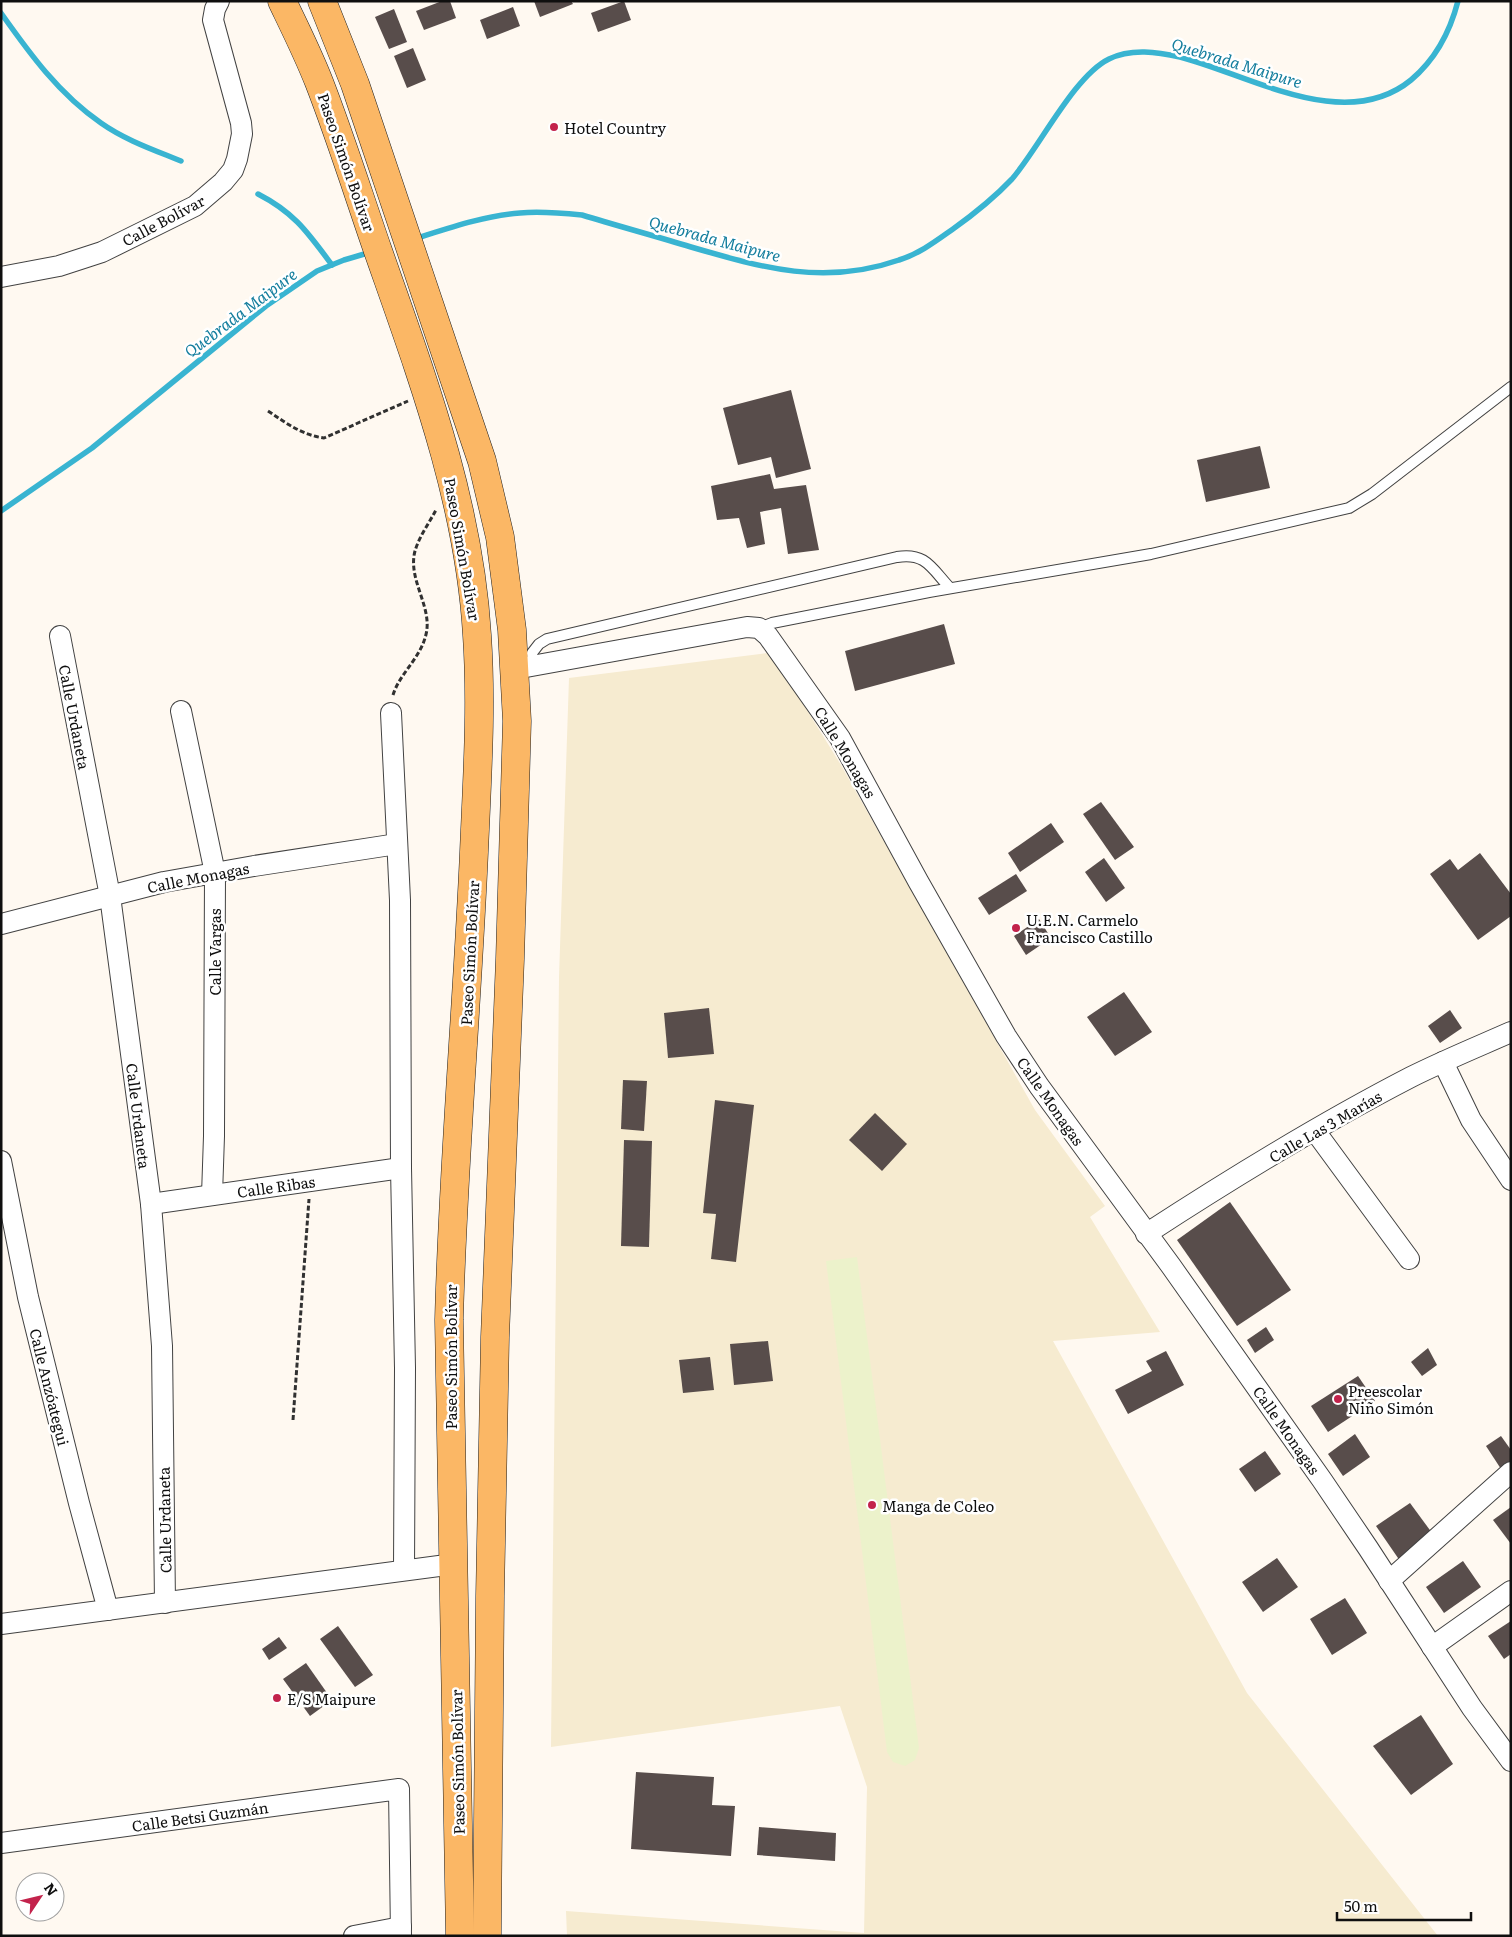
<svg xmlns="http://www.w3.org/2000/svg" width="1512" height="1937" viewBox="0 0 1512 1937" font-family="Literata,serif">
	<rect width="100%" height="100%" fill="#fff9f1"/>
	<path fill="#f6ebd0" d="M767,653L797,694L841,765L1035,1110L1105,1206L1090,1217L1160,1332L1053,1341L1247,1693L1438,1936H567L566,1911L864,1933L867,1787L840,1706L551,1747L559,977L569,678Z"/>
	<path fill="#ecf2cb" d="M857,1257L919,1748L915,1760L905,1766L893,1762L887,1752L826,1261Z"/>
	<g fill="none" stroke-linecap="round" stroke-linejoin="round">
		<g stroke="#39b4d1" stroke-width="5.5">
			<path d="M1,13C30,54 59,94 101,123C125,140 154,150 181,161"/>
			<path d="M258,194C295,213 308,233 332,265"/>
			<path d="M414,239C449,228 483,216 520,213C540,211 562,213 582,215C618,226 655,236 691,247C763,268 825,286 899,260C919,254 936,241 953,229C974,214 994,198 1012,179C1039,148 1074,76 1109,59C1131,48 1158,52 1180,57C1250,75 1345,134 1411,80C1436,59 1450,32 1458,1"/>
			<path d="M1,511L92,448L266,306L317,271L344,260L371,252"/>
		</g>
	</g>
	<g fill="#584d4b">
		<path d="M442,1H450L456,18L424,30L416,11Z"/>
		<path d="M534,1H571L573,4L540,17Z"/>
		<path d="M624,1L631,20L598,32L591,13Z"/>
		<path d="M513,7L520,26L487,39L480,20Z"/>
		<path d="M394,9L407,42L389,49L375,17Z"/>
		<path d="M413,48L426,80L407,88L394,56Z"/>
		<path d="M791,390L811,469L776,478L771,457L738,465L723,408Z"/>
		<path d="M1260,446L1270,488L1206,502L1197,460Z"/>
		<path d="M770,474L774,489L806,485L819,550L788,554L781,508L760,512L765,544L747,548L739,518L717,520L711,486Z"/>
		<path d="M944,624L955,664L855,691L845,651Z"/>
		<path d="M1101,802L1134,847L1115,860L1083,814Z"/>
		<path d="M1051,823L1064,842L1020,872L1008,853Z"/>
		<path d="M1480,853L1511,894V916L1478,940L1430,874L1450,859L1458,870Z"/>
		<path d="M1104,858L1125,888L1106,902L1085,872Z"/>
		<path d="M1016,874L1027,891L989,915L978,898Z"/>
		<path d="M1039,919L1051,938L1026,955L1014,936Z"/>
		<path d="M1124,992L1152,1032L1115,1056L1087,1017Z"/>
		<path d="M709,1008L714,1054L668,1058L664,1013Z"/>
		<path d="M1450,1010L1462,1028L1440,1043L1428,1026Z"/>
		<path d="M623,1080L647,1081L644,1131L621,1129Z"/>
		<path d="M715,1100L754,1105L736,1262L711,1259L716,1214L703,1213Z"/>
		<path d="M875,1113L907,1144L882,1171L849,1140Z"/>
		<path d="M624,1140L652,1141L649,1247L621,1246Z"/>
		<path d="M1230,1202L1291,1290L1237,1326L1177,1240Z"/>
		<path d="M1266,1327L1274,1340L1255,1353L1247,1340Z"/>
		<path d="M768,1341L773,1381L734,1385L730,1344Z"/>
		<path d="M1428,1348L1437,1365L1422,1376L1411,1362Z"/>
		<path d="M1166,1351L1184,1385L1128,1414L1115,1390L1152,1371L1146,1361Z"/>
		<path d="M710,1357L714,1390L683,1393L679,1360Z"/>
		<path d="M1358,1376L1375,1401L1328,1432L1311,1406Z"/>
		<path d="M1355,1434L1370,1457L1343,1476L1328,1454Z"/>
		<path d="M1501,1436L1511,1450V1461L1501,1469L1486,1446Z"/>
		<path d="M1265,1451L1281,1474L1255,1492L1239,1469Z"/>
		<path d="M1410,1503L1435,1537L1412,1558H1398L1376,1526Z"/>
		<path d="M1511,1507V1544L1493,1520Z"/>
		<path d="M1277,1558L1298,1587L1263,1612L1242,1582Z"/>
		<path d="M1463,1561L1481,1587L1444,1613L1426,1587Z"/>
		<path d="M1345,1598L1367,1633L1332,1655L1310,1619Z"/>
		<path d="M1511,1621V1654L1504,1659L1488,1636Z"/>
		<path d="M338,1626L373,1675L355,1687L320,1639Z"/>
		<path d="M279,1637L287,1648L269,1660L262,1649Z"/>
		<path d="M306,1663L332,1700L310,1716L283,1679Z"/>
		<path d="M1421,1715L1453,1764L1411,1795L1373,1746Z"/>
		<path d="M636,1772L714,1777L712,1805L735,1806L731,1856L631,1849Z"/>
		<path d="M759,1827L836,1833L835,1861L757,1855Z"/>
	</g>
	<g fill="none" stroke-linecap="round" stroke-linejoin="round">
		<defs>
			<g id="service">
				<path d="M759,628L772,623L929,592L1151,554L1349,508L1372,494L1511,387"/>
				<path d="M533,666L532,653L539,644L547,639L897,557C926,552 932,569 950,588"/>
			</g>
			<g id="minor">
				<path d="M1,277L59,266L102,252L195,206L223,182L233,170L237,159L242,134L241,123L213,20L215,9L219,1"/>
				<path d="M60,636L110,896L151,1204L162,1346L165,1603"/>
				<path d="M515,669L747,627L759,628L768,636L840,738L918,881L1006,1036L1039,1086L1171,1266L1322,1480L1368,1548L1472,1708L1511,1761"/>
				<path d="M181,711L215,873L214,1136L212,1195"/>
				<path d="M391,713L400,900L401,1168L405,1368L404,1570"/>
				<path d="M1,924L164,882L254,866L397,844"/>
				<path d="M1443,1062L1471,1120L1511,1180"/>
				<path d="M1315,1131L1409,1259"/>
				<path d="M1,1161L28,1297L79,1503L108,1610"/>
				<path d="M151,1204L401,1168"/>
				<path d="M1146,1234C1232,1178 1320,1124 1411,1077C1443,1061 1477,1047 1511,1032"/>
				<path d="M1389,1581L1511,1472"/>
				<path d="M1,1624L454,1564"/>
				<path d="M1432,1647L1511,1591"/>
				<path d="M1,1843L399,1789L401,1936"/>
				<path d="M354,1936L401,1927"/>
			</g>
			<g id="primary">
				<path d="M282,1C295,28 308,54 319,82C340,136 358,193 377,248C421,374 469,500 477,635C482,707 477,780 474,852C467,1009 453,1164 449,1320L460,1936"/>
				<path d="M322,1L355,84L482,461L500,537L512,630L517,721L510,959L495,1337L490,1596L487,1936"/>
			</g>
		</defs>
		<use href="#service" stroke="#424242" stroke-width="12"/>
		<use href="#minor" stroke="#424242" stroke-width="22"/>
		<use href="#primary" stroke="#202020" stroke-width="29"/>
		<g stroke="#313131" stroke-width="3" stroke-dasharray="5 2.5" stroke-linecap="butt">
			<path d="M268,411C286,423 302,435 324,438L408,401"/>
			<path d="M393,695C399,675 419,659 425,638C435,609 407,581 415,551C419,537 429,523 436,510"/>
			<path d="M293,1420L309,1199"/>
		</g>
		<use href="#service" stroke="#fff" stroke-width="10"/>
		<use href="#minor" stroke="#fff" stroke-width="20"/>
		<use href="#primary" stroke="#fbb765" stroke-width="28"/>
	</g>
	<g fill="#c3234c" stroke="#fff" stroke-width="2">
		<circle cx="554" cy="127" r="5"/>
		<circle cx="1016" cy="928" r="5"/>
		<circle cx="1338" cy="1399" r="5"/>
		<circle cx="872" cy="1505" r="5"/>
		<circle cx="277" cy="1698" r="5"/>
	</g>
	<g text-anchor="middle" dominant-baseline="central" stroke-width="5" stroke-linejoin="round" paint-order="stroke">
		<g font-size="15" fill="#0f0f0f" stroke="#fff" text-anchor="start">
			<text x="564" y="127">Hotel Country</text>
			<text x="1026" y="919">U.E.N. Carmelo<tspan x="1026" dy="17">Francisco Castillo</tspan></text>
			<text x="1348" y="1390">Preescolar<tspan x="1348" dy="17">Niño Simón</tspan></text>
			<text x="882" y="1505">Manga de Coleo</text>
			<text x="287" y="1698">E/S Maipure</text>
		</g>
		<g font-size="15" fill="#0f0f0f" stroke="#fff">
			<text transform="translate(347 162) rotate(71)">Paseo Simón Bolívar</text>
			<text transform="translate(163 220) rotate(-28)">Calle Bolívar</text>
			<text transform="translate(463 549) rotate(80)">Paseo Simón Bolívar</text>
			<text transform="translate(75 717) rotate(79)">Calle Urdaneta</text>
			<text transform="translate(846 752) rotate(59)">Calle Monagas</text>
			<text transform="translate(198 877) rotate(-11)">Calle Monagas</text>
			<text transform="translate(214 952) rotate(-90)">Calle Vargas</text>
			<text transform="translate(469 953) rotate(-87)">Paseo Simón Bolívar</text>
			<text transform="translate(1051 1101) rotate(55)">Calle Monagas</text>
			<text transform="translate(139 1116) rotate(83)">Calle Urdaneta</text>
			<text transform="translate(1325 1126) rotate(-30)">Calle Las 3 Marías</text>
			<text transform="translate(276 1186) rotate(-8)">Calle Ribas</text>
			<text transform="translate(450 1357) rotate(-90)">Paseo Simón Bolívar</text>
			<text transform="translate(50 1387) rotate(76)">Calle Anzóategui</text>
			<text transform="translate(1287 1430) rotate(55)">Calle Monagas</text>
			<text transform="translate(164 1520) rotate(-91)">Calle Urdaneta</text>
			<text transform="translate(457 1762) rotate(-91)">Paseo Simón Bolívar</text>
			<text transform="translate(200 1816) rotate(-8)">Calle Betsi Guzmán</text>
		</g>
		<g font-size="16" font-style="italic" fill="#147e9e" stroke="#fff">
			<text transform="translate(1237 62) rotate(17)">Quebrada Maipure</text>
			<text transform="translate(715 238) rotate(15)">Quebrada Maipure</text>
			<text transform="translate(240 312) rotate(-37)">Quebrada Maipure</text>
		</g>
	</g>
	<rect width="1512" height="1937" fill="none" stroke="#0f0f0f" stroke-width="5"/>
	<g transform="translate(40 1897) rotate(55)"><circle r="24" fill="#ffffff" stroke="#9f9f9f"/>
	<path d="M0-4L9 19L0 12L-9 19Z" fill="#c3234c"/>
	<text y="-8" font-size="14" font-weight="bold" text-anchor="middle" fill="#0f0f0f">N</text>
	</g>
	<path d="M1337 1912v8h134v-8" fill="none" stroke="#0f0f0f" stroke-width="2.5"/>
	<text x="1344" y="1912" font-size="15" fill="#0f0f0f" stroke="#ffffff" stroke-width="4" paint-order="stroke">50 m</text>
</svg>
